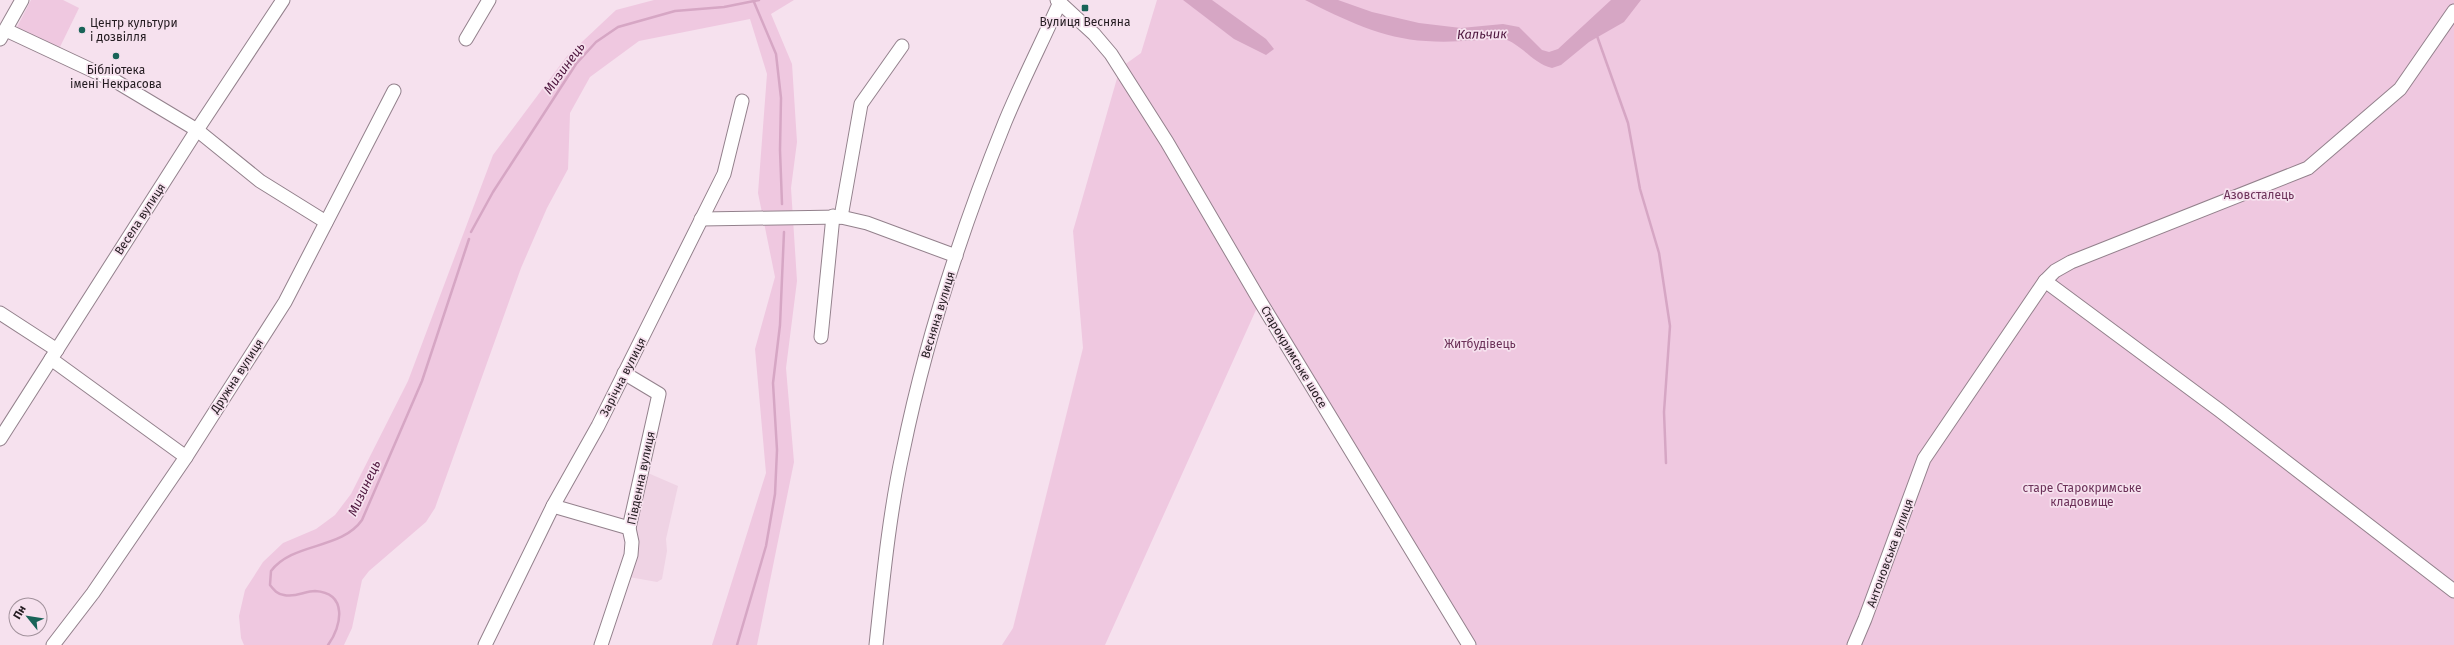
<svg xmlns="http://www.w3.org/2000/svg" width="2454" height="645" viewBox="0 0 2454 645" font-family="'Fira Sans',sans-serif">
	<rect width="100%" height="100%" fill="#f6e1ee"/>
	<path fill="#efd3e4" d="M648,473L678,486L666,539L667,551L662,579L657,582L629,577L634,522Z"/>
	<g fill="#efc8e0">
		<path d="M31,0H63L79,8L58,51L16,29Z"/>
		<path d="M654,0H794L771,14L792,64L797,142L791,188L797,281L786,368L794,462L757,645H712L766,473L755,349L775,277L758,193L767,74L750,19L639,41L590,77L570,113L568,169L547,208L521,268L435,508L426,522L369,571L362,580L352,628L344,645H244L241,638L239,616L245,590L263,562L283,543L316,529L335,515L351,494L408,381L493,155L567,56L616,10Z"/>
		<path d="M1157,0H2454V645H1469L1260,301L1105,645H1002L1013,628L1083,348L1073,231L1120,68L1141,53Z"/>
	</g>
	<g fill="#d6a6c4">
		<path d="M1183,0H1212L1266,39L1274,49L1266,55L1234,39Z"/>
		<path d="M1305,0H1338L1372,12L1419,23L1461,28L1503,24L1519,27L1542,50L1549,52L1558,49L1611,0H1641L1624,22L1589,42L1561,65L1552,68C1532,63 1522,44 1502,38C1477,40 1451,43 1426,41C1383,39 1343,19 1305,0Z"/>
	</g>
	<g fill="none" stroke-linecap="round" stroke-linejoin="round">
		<g stroke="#d6a6c4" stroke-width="2.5">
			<path d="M754,2L776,54L781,98L780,150L782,204"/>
			<path d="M1597,36L1628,123L1640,189L1659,253L1670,326L1664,412L1666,463"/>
			<path d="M471,232L493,192L576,64L596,42L618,27L675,11L724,7L759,0"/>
			<path d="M328,645C342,626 348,593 315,591C305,591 295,598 284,595C277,594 274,590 270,585L271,571C293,542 341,550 362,520L422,381L469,239"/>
			<path d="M737,645L766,546L775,494L777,450L773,383L780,325L784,232"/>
		</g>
		<defs>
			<g id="minor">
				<path d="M1057,0L1094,34L1111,54L1167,142L1260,301L1469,645"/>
				<path d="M6,30L117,82L197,130L260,181L326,222"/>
				<path d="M0,39L22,0"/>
				<path d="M466,39L489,0"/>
				<path d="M841,217L861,104L902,46"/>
				<path d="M701,219L841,217L867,223L956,256"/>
				<path d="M2045,281L2219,410L2454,591"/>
				<path d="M0,313L57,350"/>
				<path d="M821,337L833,216"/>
				<path d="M51,359L186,457"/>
				<path d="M0,439L197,130L283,0"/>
				<path d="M553,506L629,528"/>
				<path d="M53,645L93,593L186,457L285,302L394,91"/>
				<path d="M485,645L553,506L598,426L724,174L742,101"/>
				<path d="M601,645L631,555L632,542L629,528L659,394L624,373"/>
				<path d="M876,645C883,580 889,515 903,451C926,339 962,228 1005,122C1022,81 1042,42 1060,2"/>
				<path d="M1854,645L1865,619L1924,459L2045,281L2055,271L2071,262L2308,168L2400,89L2454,11"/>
			</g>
		</defs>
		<use href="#minor" stroke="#93818c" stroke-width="15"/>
		<use href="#minor" stroke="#fff" stroke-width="13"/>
	</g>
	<g fill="#196358" stroke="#f6e1ee" stroke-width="1.5">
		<rect x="1081" y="4" width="8" height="8" rx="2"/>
		<circle cx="82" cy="30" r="4"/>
		<circle cx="116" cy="56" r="4"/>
	</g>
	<g text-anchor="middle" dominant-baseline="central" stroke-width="3.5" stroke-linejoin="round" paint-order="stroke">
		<g font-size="12" fill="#241c21" stroke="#f6e1ee">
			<text x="1085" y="22">Вулиця Весняна</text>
			<text x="90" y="23" text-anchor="start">Центр культури<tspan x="90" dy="14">і дозвілля</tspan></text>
			<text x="116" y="70">Бібліотека<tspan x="116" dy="14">імені Некрасова</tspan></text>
		</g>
		<g font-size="12" fill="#6c3159" stroke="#f6e1ee">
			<text x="2259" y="195">Азовсталець</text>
			<text x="1480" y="344">Житбудівець</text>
			<text x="2082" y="488">старе Старокримське<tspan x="2082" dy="14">кладовище</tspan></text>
		</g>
		<g font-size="12" fill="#241c21" stroke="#f6e1ee">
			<text transform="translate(140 219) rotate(-57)">Весела вулиця</text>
			<text transform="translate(938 315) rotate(-73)">Весняна вулиця</text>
			<text transform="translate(1294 357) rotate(59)">Старокримське шосе</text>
			<text transform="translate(237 376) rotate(-57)">Дружна вулиця</text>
			<text transform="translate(623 377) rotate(-63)">Зарічна вулиця</text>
			<text transform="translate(641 478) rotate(-78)">Південна вулиця</text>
			<text transform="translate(1890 553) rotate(-70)">Антоновська вулиця</text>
		</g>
		<g font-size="13" font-style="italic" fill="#4d153d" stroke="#f6e1ee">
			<text transform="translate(1482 34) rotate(-1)">Кальчик</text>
			<text transform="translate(564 68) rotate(-54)">Мизинець</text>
			<text transform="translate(364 488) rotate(-65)">Мизинець</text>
		</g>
	</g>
	<g transform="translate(28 617) rotate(300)"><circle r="19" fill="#f6e1ee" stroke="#a2929c"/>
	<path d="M0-3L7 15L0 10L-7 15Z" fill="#196358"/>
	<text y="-6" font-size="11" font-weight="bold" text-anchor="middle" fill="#241c21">Пн</text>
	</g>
</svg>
